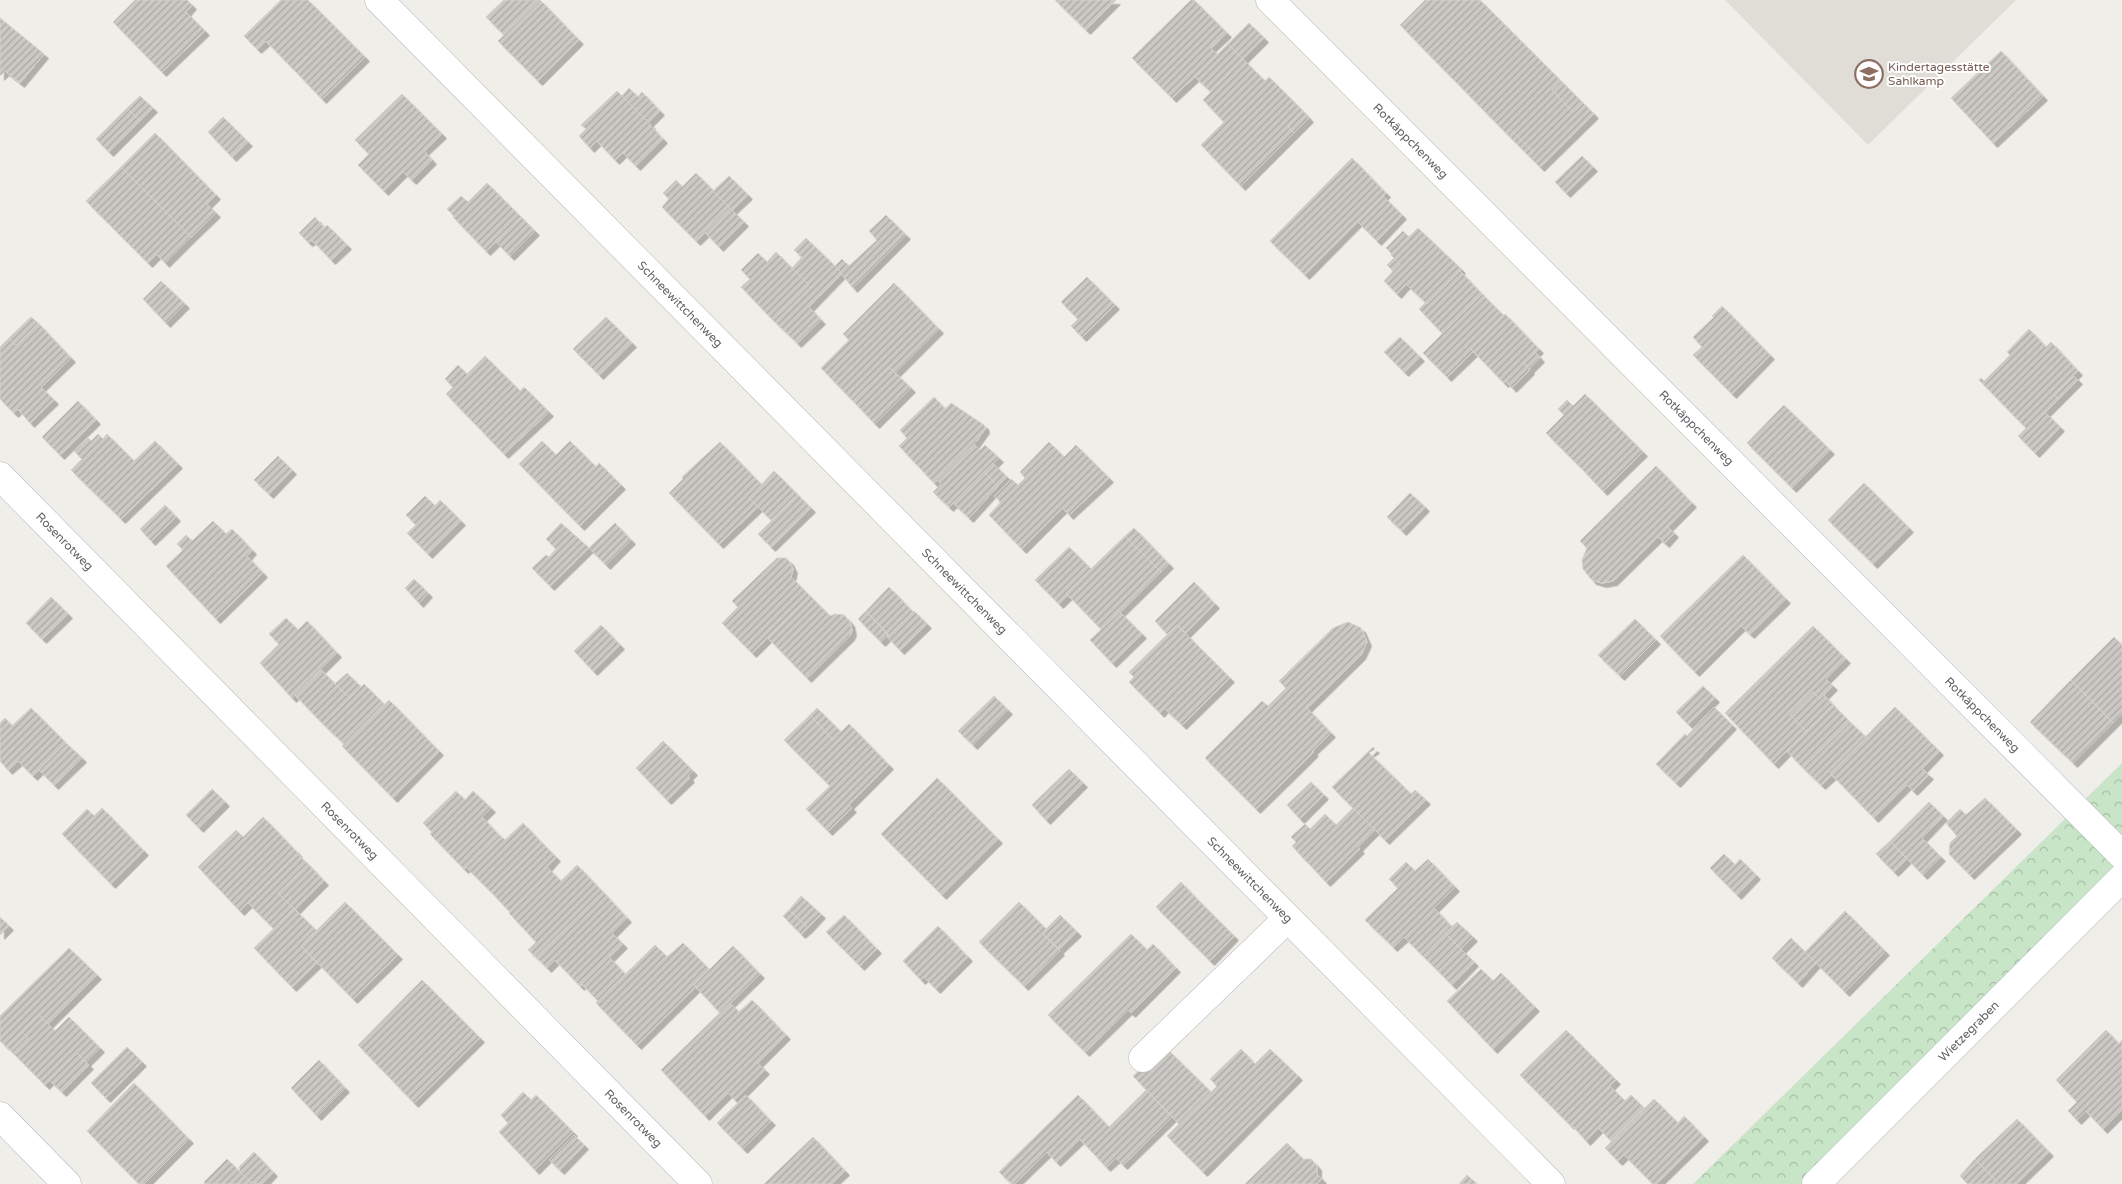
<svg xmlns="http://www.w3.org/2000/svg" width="2122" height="1184" viewBox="0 0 2122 1184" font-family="'Varela Round',sans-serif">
	<defs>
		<pattern id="park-crowns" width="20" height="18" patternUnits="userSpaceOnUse" patternTransform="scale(1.25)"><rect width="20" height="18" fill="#c8e6c7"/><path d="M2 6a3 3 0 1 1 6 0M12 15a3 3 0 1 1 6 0" fill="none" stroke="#a6bea5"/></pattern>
		<pattern id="building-hatch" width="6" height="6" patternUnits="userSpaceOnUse" patternTransform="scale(1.25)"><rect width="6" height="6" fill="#ccc9c5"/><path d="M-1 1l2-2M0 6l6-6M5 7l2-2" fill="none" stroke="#a9a7a4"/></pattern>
		<filter id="shadow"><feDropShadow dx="4.5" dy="4.5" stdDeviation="0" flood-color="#0004"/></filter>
	</defs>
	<rect width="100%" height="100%" fill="#f0eee8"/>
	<path fill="#e0ddd7" d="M1725,0H2016L1868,145Z"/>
	<path fill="url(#park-crowns)" d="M2122,763V878L1816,1184H1693Z"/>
	<g fill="url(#building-hatch)" stroke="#d5d0c7" filter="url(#shadow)">
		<path d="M135,0H187L192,5L186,12L205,31L162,72L113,22Z"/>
		<path d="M281,0H308L336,28L294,70L266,41L257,49L244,36Z"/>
		<path d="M504,0H540L504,35L486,17Z"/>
		<path d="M540,0L579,40L538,81L498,41Z"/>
		<path d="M1055,0H1116L1086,30Z"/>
		<path d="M1191,0H1194L1227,33L1211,48L1218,55L1172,98L1132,58Z"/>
		<path d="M1425,0H1480L1561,81L1552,90L1573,112L1583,103L1594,114L1540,167L1529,156L1533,152L1511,130L1507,134L1400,25Z"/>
		<path d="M0,18L44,54L20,83L5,71L0,76Z"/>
		<path d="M1249,23L1264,38L1243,59L1228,44Z"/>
		<path d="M336,28L365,57L322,99L294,70Z"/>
		<path d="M1228,44L1243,59L1211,92L1195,77Z"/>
		<path d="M2001,51L2043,96L1993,143L1951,98Z"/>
		<path d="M1243,59L1265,81L1269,77L1303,111L1288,126L1294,133L1241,186L1201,145L1224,122L1203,100Z"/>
		<path d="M1561,81L1583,103L1573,112L1552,90Z"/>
		<path d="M629,88L638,97L642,92L660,111L648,123L622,96Z"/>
		<path d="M617,91L651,125L615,160L597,141L590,148L579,136L586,129L581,125Z"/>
		<path d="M402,94L442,134L424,151L432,160L412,180L403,172L384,191L358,165L369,154L355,140Z"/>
		<path d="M140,96L153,108L140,121L127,108Z"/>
		<path d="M127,108L140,121L109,152L96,139Z"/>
		<path d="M1303,111L1309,118L1294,133L1288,126Z"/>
		<path d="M223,117L248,142L232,157L208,132Z"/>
		<path d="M650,125L663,139L636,166L623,153Z"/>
		<path d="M1511,130L1533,152L1529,156L1507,134Z"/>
		<path d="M155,133L216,195L207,204L216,213L191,237L121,167Z"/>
		<path d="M1582,156L1593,167L1566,193L1555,182Z"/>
		<path d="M1352,158L1386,193L1305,275L1270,241Z"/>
		<path d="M121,167L191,237L165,263L157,254L148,263L86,201Z"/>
		<path d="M696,173L730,208L696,241L662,207L669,199L663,193L676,180L682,187Z"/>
		<path d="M729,176L748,195L732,210L744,222L719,247L705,232L730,208L713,191Z"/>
		<path d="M487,183L521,217L486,251L453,217L454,216L447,209L461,196L468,202Z"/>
		<path d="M1383,196L1402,215L1377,241L1358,222Z"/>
		<path d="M886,215L906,235L853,288L835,266L842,259L849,266L877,240L869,231Z"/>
		<path d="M315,217L324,228L327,225L347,245L331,260L312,240L308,242L299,233Z"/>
		<path d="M521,217L535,231L510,256L495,241Z"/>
		<path d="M1418,228L1461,269L1427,304L1406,284L1397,294L1384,281L1400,264L1391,255Z"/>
		<path d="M1403,231L1409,237L1392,254L1386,248Z"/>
		<path d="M806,238L842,273L809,307L821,320L797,343L773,320L809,285L792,268L802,257L794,250Z"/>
		<path d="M776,252L809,285L773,320L741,287L750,279L741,270L758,253L767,262Z"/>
		<path d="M1394,258L1400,264L1393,271L1387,265Z"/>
		<path d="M1460,271L1482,294L1443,334L1419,309L1425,303L1427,304Z"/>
		<path d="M1087,277L1115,305L1082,337L1071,326L1078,319L1061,302Z"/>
		<path d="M161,281L185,304L166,323L143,299Z"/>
		<path d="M894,283L939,329L895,373L889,367L853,401L821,368L849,340L843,334Z"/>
		<path d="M1482,294L1504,316L1471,349L1473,352L1447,377L1423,353Z"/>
		<path d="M1722,306L1770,355L1732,394L1693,355L1702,347L1693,337L1714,317L1712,316Z"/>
		<path d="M1505,314L1539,349L1524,363L1530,370L1512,388L1506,381L1504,383L1471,349Z"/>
		<path d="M31,317L38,323L16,345L9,338Z"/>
		<path d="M606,317L632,343L599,375L573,349Z"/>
		<path d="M38,323L71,358L41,387L54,400L30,423L18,409L14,413L0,399V347L9,338L16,345Z"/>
		<path d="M2029,329L2046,347L2051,342L2078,371L2054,395L2059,399L2028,430L1979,380L1981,378L1984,381L2010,355L2007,352Z"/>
		<path d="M1400,337L1420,357L1404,372L1384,352Z"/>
		<path d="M1535,352L1540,358L1529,369L1524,363Z"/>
		<path d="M485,356L520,391L524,387L549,412L504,454L446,394L453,387L445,379L458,365L467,374Z"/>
		<path d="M889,367L911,388L875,424L853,401Z"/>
		<path d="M2074,376L2078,380L2059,399L2054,395Z"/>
		<path d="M1585,394L1621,430L1582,469L1546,433L1564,415L1558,409L1567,400L1573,406Z"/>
		<path d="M934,397L945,409L951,403L984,425L985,429L976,442L934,483L899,446L907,438L900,430Z"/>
		<path d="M78,401L96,420L60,455L42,437Z"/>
		<path d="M1784,405L1830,450L1792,488L1747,443Z"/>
		<path d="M2045,412L2060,427L2035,453L2018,436L2026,428L2028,430Z"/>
		<path d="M1621,430L1643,452L1603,491L1582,469Z"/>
		<path d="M98,434L103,439L107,434L134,461L155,441L178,464L121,519L71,470L82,459L74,451L88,438L91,441Z"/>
		<path d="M542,441L556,455L570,441L596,467L599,463L621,485L580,526L519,464Z"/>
		<path d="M720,442L762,485L749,498L758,507L719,544L669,493L683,479L682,477Z"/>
		<path d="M1049,442L1064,457L1076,445L1109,478L1069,515L1063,508L1022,549L989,515L1001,502L994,496L1011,479L1018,485L1025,478L1020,472Z"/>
		<path d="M974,444L980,450L985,445L999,458L949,507L933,492L941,484L937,480Z"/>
		<path d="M278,456L292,470L269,494L254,480Z"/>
		<path d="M993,463L1007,477L998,486L984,472Z"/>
		<path d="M1656,466L1692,503L1668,527L1674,533L1665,543L1658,537L1613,581L1602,583L1592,580L1583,569L1582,560L1587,548L1580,541Z"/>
		<path d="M774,471L797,494L771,520L749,498Z"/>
		<path d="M984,472L998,486L969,518L953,503Z"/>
		<path d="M1864,483L1909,528L1873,564L1828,520Z"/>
		<path d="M1410,493L1425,507L1402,531L1387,517Z"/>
		<path d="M798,495L811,508L771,547L758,534Z"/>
		<path d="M425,496L435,506L440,500L461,521L428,554L407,533L416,525L406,515Z"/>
		<path d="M165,505L176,517L151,541L140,529Z"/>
		<path d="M213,521L226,534L232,529L252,550L247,556L263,573L216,619L166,566L183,550L177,544L186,535L192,541Z"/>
		<path d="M561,523L589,548L550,586L532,568L546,555L549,557L556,549L546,539Z"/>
		<path d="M615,523L631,540L606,565L589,548Z"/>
		<path d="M1134,528L1169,564L1161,572L1125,536Z"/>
		<path d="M1125,536L1161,572L1102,630L1066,593Z"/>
		<path d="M1069,547L1091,569L1066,593L1068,595L1059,604L1035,580Z"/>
		<path d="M1743,555L1786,599L1750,634L1741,626L1695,672L1660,636Z"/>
		<path d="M777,558H786L789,561L793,569L791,577L810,596L752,653L722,623L738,607L732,601Z"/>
		<path d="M414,579L428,593L419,603L405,588Z"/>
		<path d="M1194,582L1215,604L1186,633L1177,625L1167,634L1155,621Z"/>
		<path d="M889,587L913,612L889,635L866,611Z"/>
		<path d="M810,596L830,616L835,614L844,615L850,622L852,631L850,636L807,678L768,638Z"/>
		<path d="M51,597L68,614L42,639L26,623Z"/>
		<path d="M866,611L888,635L881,642L858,619Z"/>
		<path d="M914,611L927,624L900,650L887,637Z"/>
		<path d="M1120,612L1142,634L1112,663L1090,640Z"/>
		<path d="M286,618L298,630L307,621L337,653L292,698L260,663L279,644L269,634Z"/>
		<path d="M1635,619L1656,640L1620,676L1598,655Z"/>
		<path d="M1348,622L1361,628L1367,642L1361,655L1307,708L1331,733L1312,751L1314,752L1256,809L1205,758L1262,701L1268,706L1286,688L1279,681L1333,628Z"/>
		<path d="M601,625L620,645L593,671L574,651Z"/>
		<path d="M1177,625L1230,678L1182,725L1164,708L1160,713L1129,682L1134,677L1129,672Z"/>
		<path d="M1813,626L1846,659L1826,679L1833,686L1820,699L1813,692L1790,715L1806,731L1774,764L1725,713Z"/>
		<path d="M2114,637L2122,645V714L2113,723L2071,680Z"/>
		<path d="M321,670L350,698L323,724L295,695Z"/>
		<path d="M347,673L361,687L350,698L335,684Z"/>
		<path d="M2071,680L2113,723L2073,763L2030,722Z"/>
		<path d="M364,684L384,704L344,744L323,724Z"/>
		<path d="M1703,686L1715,698L1688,724L1676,712Z"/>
		<path d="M1813,692L1820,699L1824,695L1833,705L1806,731L1790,715Z"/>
		<path d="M994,696L1008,710L973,745L958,731Z"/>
		<path d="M389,700L439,751L393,798L342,746Z"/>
		<path d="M1833,705L1850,722L1803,768L1787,751Z"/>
		<path d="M1714,707L1732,725L1676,783L1656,764L1685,734L1687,736Z"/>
		<path d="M1895,707L1939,751L1922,769L1929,775L1913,791L1907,785L1874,818L1830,773Z"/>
		<path d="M31,708L66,743L33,776L18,761L8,770L0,761V723L5,718L12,726Z"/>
		<path d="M817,708L841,732L833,740L810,715Z"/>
		<path d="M810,715L833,740L849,724L889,765L849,805L852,808L828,831L806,809L830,786L784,740Z"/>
		<path d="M1850,722L1866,737L1830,773L1832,775L1821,785L1803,768Z"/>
		<path d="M663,741L693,771L688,776L690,778L667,800L636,768Z"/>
		<path d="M66,743L82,758L54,785L39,770Z"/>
		<path d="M1373,747L1375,749L1369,753L1411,794L1415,790L1426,800L1385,840L1332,787Z"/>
		<path d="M1069,769L1083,783L1046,820L1032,805Z"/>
		<path d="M937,778L967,808L911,864L881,834Z"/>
		<path d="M1311,782L1324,795L1300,819L1287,805Z"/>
		<path d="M212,789L225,802L199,828L186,815Z"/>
		<path d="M456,791L465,800L473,791L491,808L482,817L499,835L464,869L430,834L432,832L423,823Z"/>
		<path d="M1985,798L2017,830L1970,875L1949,854L1950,843L1957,836L1946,823L1960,809L1966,815Z"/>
		<path d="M1929,802L1943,816L1922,838L1941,857L1923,875L1890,841Z"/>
		<path d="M102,808L144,851L111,884L62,834L87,809L94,816Z"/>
		<path d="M967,808L998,839L942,895L911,864Z"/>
		<path d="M1353,808L1375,830L1358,847L1360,849L1326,882L1292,846L1296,842L1291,837L1305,824L1310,829L1325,814L1336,825Z"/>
		<path d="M263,817L298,853L240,911L198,867L236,830L243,837Z"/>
		<path d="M523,823L542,843L491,892L466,867L499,835L505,840Z"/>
		<path d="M1890,841L1907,859L1894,872L1876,854Z"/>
		<path d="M542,843L556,857L547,867L551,871L510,912L491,892Z"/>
		<path d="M297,854L308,864L278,893L294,908L274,929L248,903Z"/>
		<path d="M1724,854L1735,865L1740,859L1756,875L1737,895L1710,868Z"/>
		<path d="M1428,859L1455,887L1434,908L1452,927L1423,956L1404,937L1393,947L1365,920L1398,888L1389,879L1406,862L1415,871Z"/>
		<path d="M308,864L324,881L295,910L278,893Z"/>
		<path d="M577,865L603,892L536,957L528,950L536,942L509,913L551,871L561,881Z"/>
		<path d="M1181,882L1193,895L1169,920L1156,907Z"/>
		<path d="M603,892L627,918L612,933L623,944L580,986L555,960L547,968L536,957Z"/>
		<path d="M1193,895L1234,936L1210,961L1169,920Z"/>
		<path d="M801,896L821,914L808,928L789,910Z"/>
		<path d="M345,902L398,955L353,999L301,946Z"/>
		<path d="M1019,902L1046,929L1042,933L1060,951L1024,986L979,942Z"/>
		<path d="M294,909L316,930L301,946L317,963L292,987L254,948Z"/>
		<path d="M789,910L808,928L801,934L783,916Z"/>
		<path d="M1845,911L1885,951L1845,992L1805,952Z"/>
		<path d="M844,915L877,949L860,966L826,932Z"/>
		<path d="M1060,915L1077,932L1059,949L1042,933Z"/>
		<path d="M0,917L9,926L0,935Z"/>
		<path d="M1457,922L1473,937L1461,949L1445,933Z"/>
		<path d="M938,926L968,957L936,989L924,977L921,980L903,961Z"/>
		<path d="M1445,933L1461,949L1438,971L1423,956Z"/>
		<path d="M1131,934L1147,950L1153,944L1176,968L1131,1013L1128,1010L1085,1052L1048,1015Z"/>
		<path d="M1791,938L1816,963L1798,983L1772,958Z"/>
		<path d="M683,943L710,970L694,985L696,987L637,1045L596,1003L655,945L667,957Z"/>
		<path d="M733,946L760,974L720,1013L694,985Z"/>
		<path d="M69,948L97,975L48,1024L39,1015L7,1047L0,1041V1016Z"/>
		<path d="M1461,949L1474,962L1452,985L1438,971Z"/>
		<path d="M609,957L625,974L598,1001L582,984Z"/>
		<path d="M1481,969L1493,981L1501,973L1535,1007L1493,1049L1447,1001Z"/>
		<path d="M422,980L480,1038L414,1103L358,1045Z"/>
		<path d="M752,1000L786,1035L758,1063L765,1070L735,1100L728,1093L705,1116L661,1070L730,1003L739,1012Z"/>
		<path d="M39,1015L55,1031L69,1017L100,1048L86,1062L77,1053L45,1085L13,1053L28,1038L22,1032Z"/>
		<path d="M1566,1030L1616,1080L1570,1125L1520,1075Z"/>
		<path d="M2106,1030L2119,1044L2122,1040V1110L2103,1129L2086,1111L2077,1120L2068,1111L2077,1102L2056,1080Z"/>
		<path d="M22,1032L28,1038L13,1053L7,1047Z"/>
		<path d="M127,1047L142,1062L106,1098L91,1083Z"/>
		<path d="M1165,1047L1211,1092L1179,1124L1133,1076Z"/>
		<path d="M1241,1049L1255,1064L1270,1049L1298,1076L1203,1172L1167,1136L1217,1086L1210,1079Z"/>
		<path d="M77,1053L89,1065L62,1092L49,1080Z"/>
		<path d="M319,1060L345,1088L317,1116L291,1088Z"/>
		<path d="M134,1083L189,1139L144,1184H139L87,1131Z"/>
		<path d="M1610,1086L1625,1101L1586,1141L1571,1124Z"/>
		<path d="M1146,1090L1172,1117L1123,1165L1116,1158L1106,1167L1080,1139L1056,1162L1047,1152L1014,1184H1012L999,1172L1078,1095L1109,1127Z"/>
		<path d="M523,1092L531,1100L536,1095L573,1132L535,1170L499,1132L508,1123L501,1115Z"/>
		<path d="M746,1095L771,1121L743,1149L717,1123Z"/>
		<path d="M1631,1095L1644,1108L1611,1141L1598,1127Z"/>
		<path d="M1654,1099L1678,1123L1684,1116L1704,1137L1656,1184H1653L1624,1155L1618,1161L1605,1148Z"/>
		<path d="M2017,1119L2049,1152L2016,1184H1999L1975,1159Z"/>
		<path d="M574,1135L584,1145L560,1170L549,1160Z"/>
		<path d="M813,1137L845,1171L831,1184H764Z"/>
		<path d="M1287,1143L1303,1159H1311L1317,1166V1174L1322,1179L1317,1184H1245Z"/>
		<path d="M254,1152L273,1172L262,1184L250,1182L239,1171L240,1169L239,1167Z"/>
		<path d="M227,1159L252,1184H205L204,1182Z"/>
		<path d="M1975,1159L1999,1184H1968L1960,1176Z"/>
		<path d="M1467,1175L1477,1184H1459Z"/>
	</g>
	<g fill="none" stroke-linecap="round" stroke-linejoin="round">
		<defs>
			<g id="minor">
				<path id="s1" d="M379,0L1551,1184"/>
				<path id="s2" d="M1270,0L2122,855"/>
				<path id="s3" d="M0,476L698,1184"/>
				<path d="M1143,1058L1287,919"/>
				<path d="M0,1116L67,1184"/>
				<path id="s4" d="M1816,1184L2122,878"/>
			</g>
		</defs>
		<use href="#minor" stroke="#b5b8bc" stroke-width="29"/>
		<use href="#minor" stroke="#fff" stroke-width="28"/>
	</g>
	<defs>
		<symbol id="school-ring" viewBox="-11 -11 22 22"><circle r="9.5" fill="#fff" stroke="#8d6e63" stroke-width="1.5"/><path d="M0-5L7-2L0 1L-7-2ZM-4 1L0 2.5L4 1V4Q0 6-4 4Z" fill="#8d6e63"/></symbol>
	</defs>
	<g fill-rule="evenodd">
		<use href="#school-ring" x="1853" y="58" width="32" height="32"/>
	</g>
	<g text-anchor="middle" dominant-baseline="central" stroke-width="4" stroke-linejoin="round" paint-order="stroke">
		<g font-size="12" fill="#785e54" stroke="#fff" text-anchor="start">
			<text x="1888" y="67">Kindertagesstätte<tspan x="1888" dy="14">Sahlkamp</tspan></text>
		</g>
		<g font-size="12" fill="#5f6367" stroke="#fff">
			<text stroke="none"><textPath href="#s2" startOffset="199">Rotkäppchenweg</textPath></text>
			<text stroke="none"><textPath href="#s1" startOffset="428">Schneewittchenweg</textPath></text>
			<text stroke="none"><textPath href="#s2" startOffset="604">Rotkäppchenweg</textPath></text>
			<text stroke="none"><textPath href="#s3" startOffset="92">Rosenrotweg</textPath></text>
			<text stroke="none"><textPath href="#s1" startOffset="832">Schneewittchenweg</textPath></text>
			<text stroke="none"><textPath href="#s2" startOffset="1009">Rotkäppchenweg</textPath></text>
			<text stroke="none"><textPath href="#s3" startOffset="498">Rosenrotweg</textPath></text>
			<text stroke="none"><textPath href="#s1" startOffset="1238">Schneewittchenweg</textPath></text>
			<text stroke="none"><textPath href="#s4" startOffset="216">Wietzegraben</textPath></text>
			<text stroke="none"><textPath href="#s3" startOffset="902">Rosenrotweg</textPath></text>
		</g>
	</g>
</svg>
